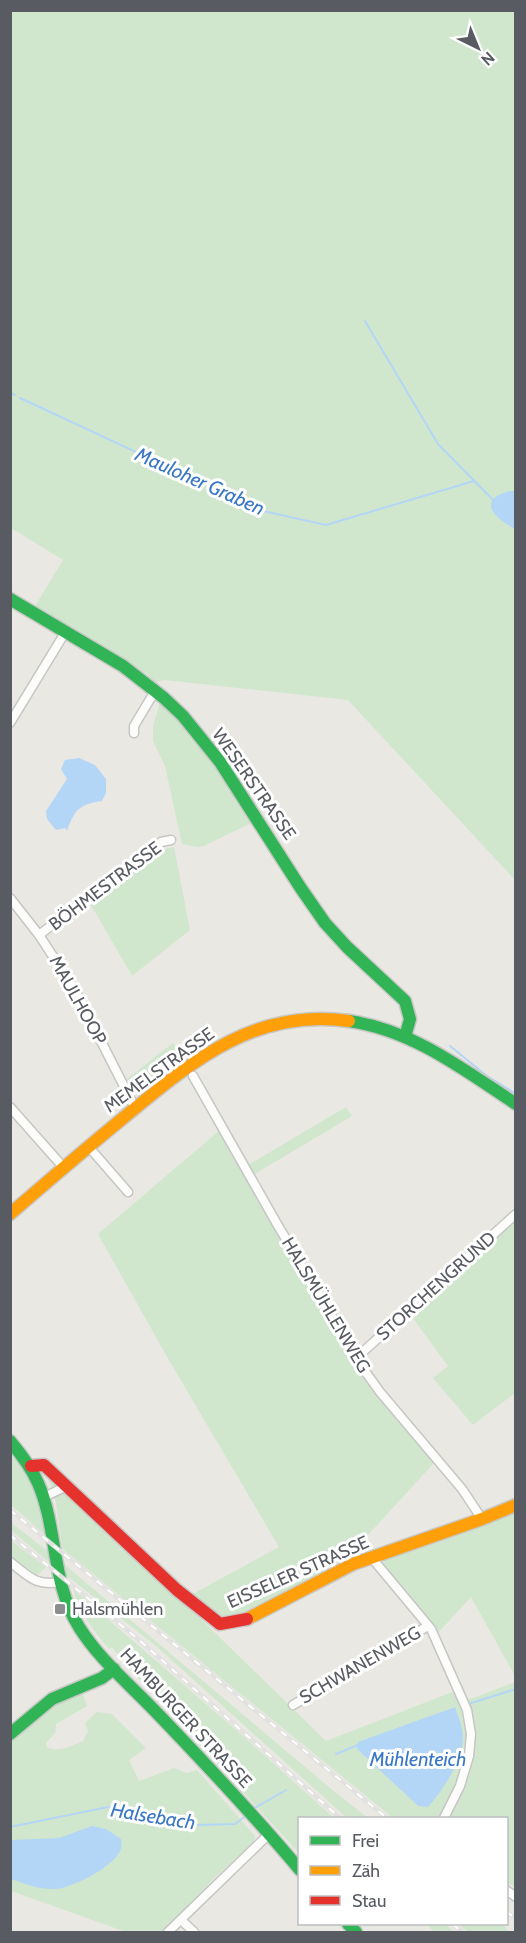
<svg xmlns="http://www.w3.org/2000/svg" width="526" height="1943" viewBox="0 0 526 1943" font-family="Cabin,sans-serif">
	<rect width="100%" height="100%" fill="#eae8e2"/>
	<g fill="#d0e7ce" fill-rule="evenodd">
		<path d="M10,11H515V880L348,700L165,680L154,682L147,674L35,606L63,560L11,528Z"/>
		<path d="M160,702C198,734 227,780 255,821L204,846L197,847L182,844L165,766L153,741V726Z"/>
		<path d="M174,847L190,930L132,976L90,903L154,851Z"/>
		<path d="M173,1043L184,1060L139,1095L135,1094L127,1079Z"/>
		<path d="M346,1107L352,1116L253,1175L248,1165Z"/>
		<path d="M220,1130L360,1371L434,1463L346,1559L301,1582L303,1586C280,1598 240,1627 215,1616C206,1613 197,1602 189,1596L279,1547L166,1355L98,1234Z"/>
		<path d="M515,1220V1393L473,1425L433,1378L448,1366L412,1317Z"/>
		<path d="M10,1454C31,1474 41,1506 44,1534L11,1505Z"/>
		<path d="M47,1473L122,1542L326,1741L455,1691L462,1702L515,1682V1887L507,1882L506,1818H393L65,1551L62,1548L56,1503ZM454,1707L461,1725L460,1753L436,1798L418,1806L357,1749Z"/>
		<path d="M515,1510V1676L471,1597L438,1633L383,1563L389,1555L501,1518Z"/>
		<path d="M10,1522L49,1552L50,1563L11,1530Z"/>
		<path d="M10,1540L46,1567L36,1577L11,1558Z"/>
		<path d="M65,1565L335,1792L368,1818H347L156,1646L66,1575Z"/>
		<path d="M73,1589L242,1735L334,1818H300L299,1853L120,1658L112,1647L109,1649C94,1631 79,1612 73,1589Z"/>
		<path d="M82,1692L87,1706L56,1724L55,1733L46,1743L47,1747C59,1753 71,1746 83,1741L88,1731L85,1723L97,1712L112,1714L146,1748L129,1760L139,1781L174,1768L187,1773L197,1770L255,1836L254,1842L213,1879L165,1932H126L11,1891L10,1737L44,1709Z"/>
		<path d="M426,1924H445L454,1932H434Z"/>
		<path d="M459,1924H503L509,1932H468Z"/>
	</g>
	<g fill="#b4d6f6">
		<path d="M509,491H515V529C496,519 475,501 509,491Z"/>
		<path d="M79,758L95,765L106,779V793L102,801C80,804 74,810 67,831L65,828L56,830L47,819L46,811L67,779L61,769L65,760Z"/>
		<path d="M455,1707C459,1718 463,1727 463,1739C462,1762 443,1790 428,1807L418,1806L357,1749L358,1742Z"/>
		<path d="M92,1826L106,1829L121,1839C121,1841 122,1845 121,1848C118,1865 72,1888 56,1889C40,1890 25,1884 11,1879V1840L59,1838Z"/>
	</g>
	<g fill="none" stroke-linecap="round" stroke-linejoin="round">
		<g stroke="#b4d6f6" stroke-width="2">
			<path d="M365,321L438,444L495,502"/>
			<path d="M10,393L15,395"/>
			<path d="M20,398L263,511L326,525L474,481"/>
			<path d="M450,1046L487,1076L516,1094"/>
			<path d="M468,1704L516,1689"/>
			<path d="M336,1754L358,1745"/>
			<path d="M253,1809L286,1790"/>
			<path d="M10,1827L108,1807L197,1825L235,1824L247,1815"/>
		</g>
		<defs>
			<g id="street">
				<path d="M10,723L66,631"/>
				<path d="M134,733V726L155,691"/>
				<path d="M10,898L39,935L75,990L135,1108"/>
				<path d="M39,935L161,842L171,840"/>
				<path d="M193,1076L277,1224L362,1367L380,1392L462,1489L482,1519"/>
				<path d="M10,1107L64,1168"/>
				<path d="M88,1146L128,1192"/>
				<path d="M356,1358L516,1214"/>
				<path d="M44,1497L67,1486"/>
				<path d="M371,1557L431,1629L467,1710L471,1734L469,1756L460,1786L444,1818"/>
				<path d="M10,1562C30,1577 35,1586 60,1582"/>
				<path d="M293,1705L428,1626"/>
				<path d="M506,1890L516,1897"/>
				<path d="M181,1920L194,1932"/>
				<path d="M168,1932L269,1834"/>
			</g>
			<g id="fast">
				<path d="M10,599L123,666L164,698L183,716L220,762L300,887L325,923L347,947L405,1001L410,1019L405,1037"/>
				<path d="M349,1021C413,1030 464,1070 516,1104"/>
				<path d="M10,1441C21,1454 31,1467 38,1483C58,1529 51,1583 79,1627C99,1659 129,1684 155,1711C205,1763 254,1815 300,1870"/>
				<path d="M10,1734L52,1699L102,1678L114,1669"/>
				<path d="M348,1924L356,1932"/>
			</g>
			<g id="slow">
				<path d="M10,1214C47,1182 84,1150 122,1119C190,1063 254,1007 349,1021"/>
				<path d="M247,1619L353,1564L482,1519L516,1505"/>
			</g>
			<path id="jam" d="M31,1466L44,1465L177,1590L220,1624L247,1619"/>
		</defs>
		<use href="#street" stroke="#c6c6c5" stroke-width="11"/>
		<use href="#fast" stroke="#c7c7c6" stroke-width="15"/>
		<use href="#slow" stroke="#c7c7c6" stroke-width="15"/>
		<use href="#jam" stroke="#c7c7c6" stroke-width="15"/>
		<use href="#street" stroke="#fcfcfb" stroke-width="8"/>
		<use href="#fast" stroke="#30b455" stroke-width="12"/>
		<use href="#slow" stroke="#ff9f0a" stroke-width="12"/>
		<use href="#jam" stroke="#e5322d" stroke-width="12"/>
		<defs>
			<g id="rail">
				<path d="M10,1510L387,1818"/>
				<path d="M10,1535L138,1639L340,1818"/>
				<path d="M506,1912L516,1918"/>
				<path d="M453,1924L462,1932"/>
			</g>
		</defs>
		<use href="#rail" stroke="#e2e2e1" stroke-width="4.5"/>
		<use href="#rail" stroke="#fff" stroke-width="2" stroke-dasharray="7" stroke-linecap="butt"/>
	</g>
	<rect fill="#8b8d8f" stroke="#fff" stroke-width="2" x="54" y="1603" width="12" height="12" rx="3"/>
	<g text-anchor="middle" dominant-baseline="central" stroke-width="6" stroke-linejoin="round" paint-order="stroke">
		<g font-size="18" fill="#585c62" stroke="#fff">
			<text transform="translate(254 784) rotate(55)">WESERSTRASSE</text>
			<text transform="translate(105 886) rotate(-37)">BÖHMESTRASSE</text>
			<text transform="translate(78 1000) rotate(61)">MAULHOOP</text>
			<text transform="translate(159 1070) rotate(-36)">MEMELSTRASSE</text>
			<text transform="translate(436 1286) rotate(-42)">STORCHENGRUND</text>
			<text transform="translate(326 1305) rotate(59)">HALSMÜHLENWEG</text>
			<text transform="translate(298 1572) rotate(-24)">EISSELER STRASSE</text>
			<text transform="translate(360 1665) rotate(-30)">SCHWANENWEG</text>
			<text transform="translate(186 1718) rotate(47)">HAMBURGER STRASSE</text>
		</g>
		<g font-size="18" fill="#585c62" stroke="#fff" text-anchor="start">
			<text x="72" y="1609">Halsmühlen</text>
		</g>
		<g font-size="20" font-style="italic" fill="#3a77c7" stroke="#fff">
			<text transform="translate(200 481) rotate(24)">Mauloher Graben</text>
			<text x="418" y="1759">Mühlenteich</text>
			<text transform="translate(153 1816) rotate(9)">Halsebach</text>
		</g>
	</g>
	<rect width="526" height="1943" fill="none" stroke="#585c62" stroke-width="24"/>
	<rect x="298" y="1817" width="210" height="108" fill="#ffffff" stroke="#bcbec0" stroke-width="1.5"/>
	<rect x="310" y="1836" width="30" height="9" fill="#30b455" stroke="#bcbec0" stroke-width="1.5"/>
	<text x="352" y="1847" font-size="18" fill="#585c62">Frei</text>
	<rect x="310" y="1866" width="30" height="9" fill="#ff9f0a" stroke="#bcbec0" stroke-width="1.5"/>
	<text x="352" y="1877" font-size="18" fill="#585c62">Zäh</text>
	<rect x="310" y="1896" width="30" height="9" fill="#e5322d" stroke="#bcbec0" stroke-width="1.5"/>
	<text x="352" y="1907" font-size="18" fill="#585c62">Stau</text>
	<g transform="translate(478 48) rotate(137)" stroke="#ffffff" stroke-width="4.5" paint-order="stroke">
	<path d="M0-4.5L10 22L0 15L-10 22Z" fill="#585c62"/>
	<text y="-9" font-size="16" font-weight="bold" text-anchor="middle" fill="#585c62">N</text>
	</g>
</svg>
